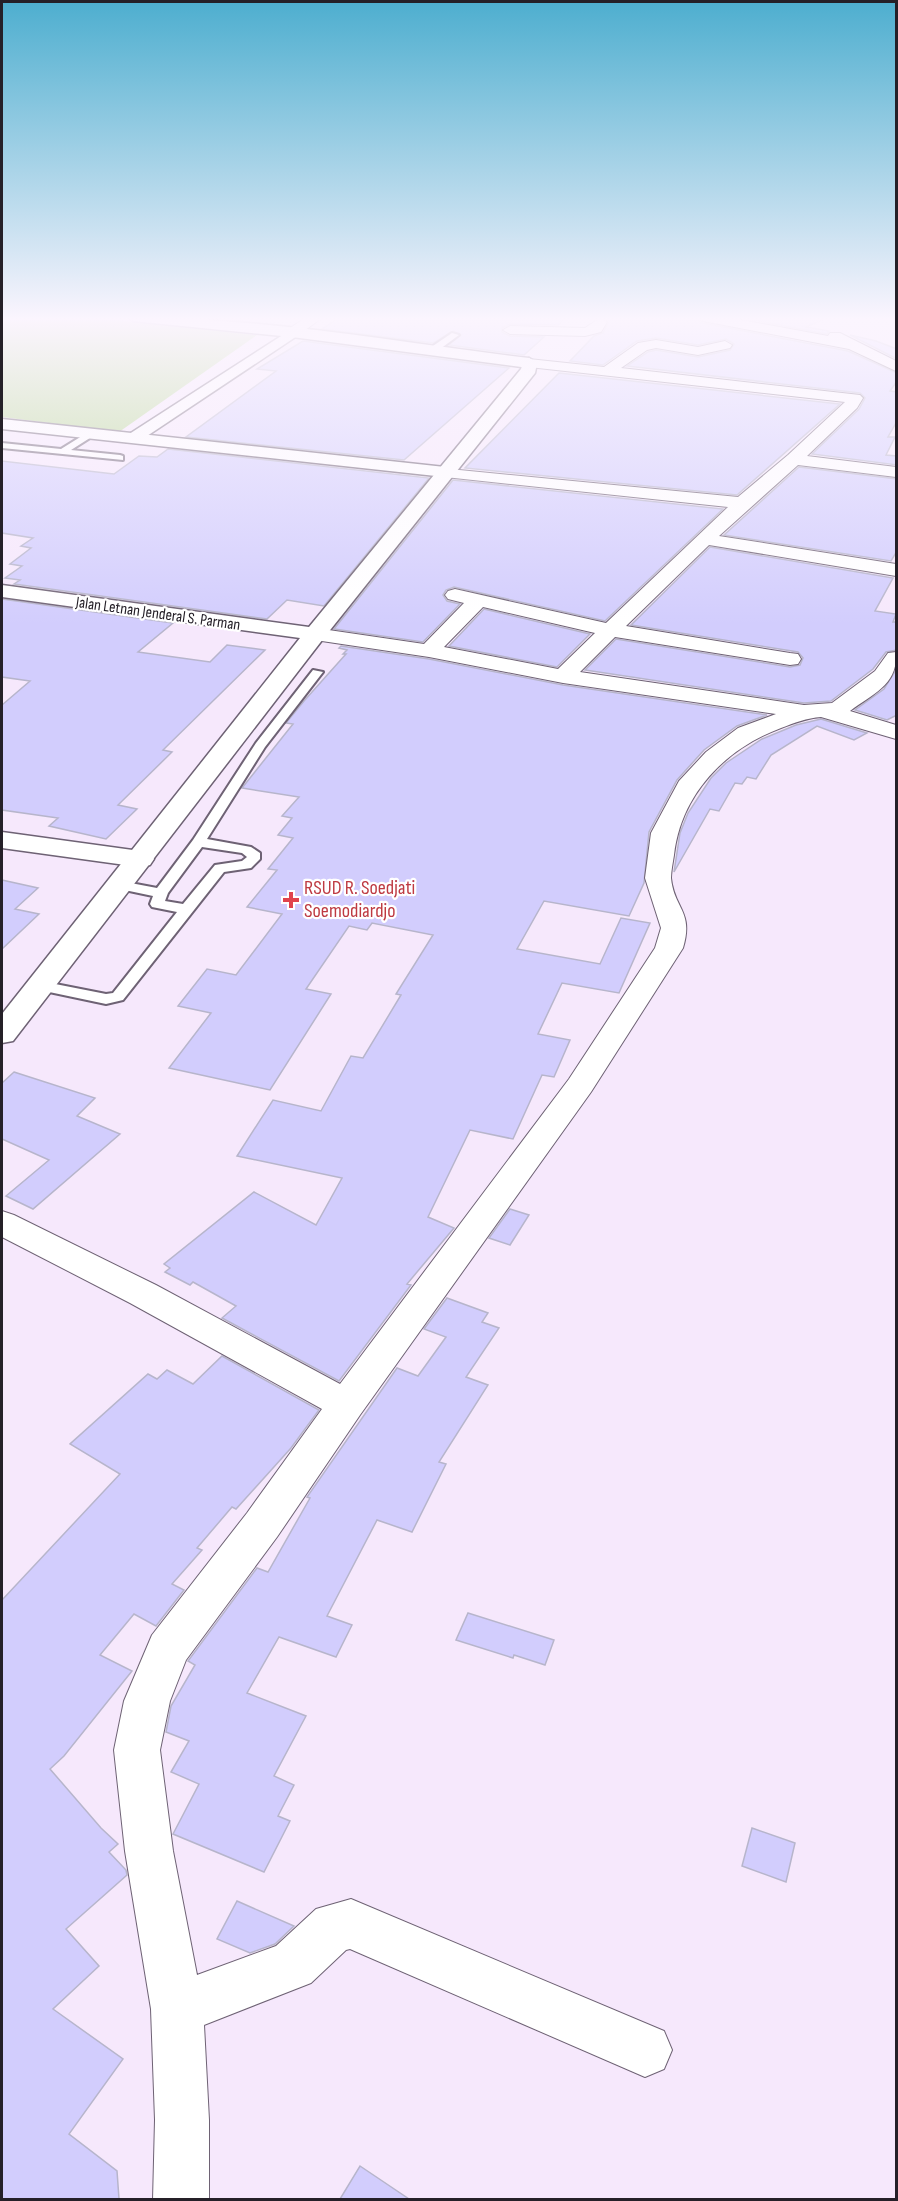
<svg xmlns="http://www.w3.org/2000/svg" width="898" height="2201" viewBox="0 0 898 2201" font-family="'Sofia Sans Condensed',sans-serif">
	<rect width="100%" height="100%" fill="#f6e8fc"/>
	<path fill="#b4d68e" d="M10,317H86L257,335L119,432L2,417V321Z"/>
	<g fill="#d2cdfd" stroke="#b7b5cb" stroke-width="1.5">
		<path d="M340,317H491L523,320L527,317H567L558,325L510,324L502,328V332L510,336L544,337L524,355L449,345L461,335L453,331L433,343L322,329Z"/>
		<path d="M603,317H694L703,323L848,351L897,373V381L890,391L897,392V421L888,437H895L886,455L897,456V465L812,454L859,409L865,398L860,393L627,366L648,352L656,350L698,357L730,350L734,344L726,339L698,345L656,338L637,341L603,365L570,361L594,336L603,333L609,321Z"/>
		<path d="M737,317H829L806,327L829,331L827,334Z"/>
		<path d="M850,335L876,341L897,349V359Z"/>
		<path d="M303,341L509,368L404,460L186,437L276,371L257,369Z"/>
		<path d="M559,373L840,404L737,495L465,468Z"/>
		<path d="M168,449L429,478L324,606L287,600L267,619L14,584L20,580L5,578L22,566L10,564L31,548L21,546L33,538L2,533V461L114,474L139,456L157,457Z"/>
		<path d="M799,467L897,479V551L891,561L724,535Z"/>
		<path d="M453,480L723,509L605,621L454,587L446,590L443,595L447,601L460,604L423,642L334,629Z"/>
		<path d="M710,547L893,578L875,611L896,614L893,622H897V650L886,652L873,669L831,701L804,703L585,670L616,639L790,667L800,665L803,658L798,652L631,625Z"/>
		<path d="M2,599L173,623L138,652L210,662L227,645L265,650L163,750L172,752L118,805L137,809L106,839L49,826L58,818L2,810V705L30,681L2,677Z"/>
		<path d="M484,609L590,634L557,667L449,646Z"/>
		<path d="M341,646L429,659L563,685L767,715L737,726L704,750L677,780L649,832L644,883L629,916L544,901L517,949L600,964L621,918L650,923L619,993L562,983L538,1034L570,1040L554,1077L542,1075L513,1139L470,1130L428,1217L454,1228L407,1284L411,1285L339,1381L222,1318L236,1306L193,1282L190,1285L165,1272L170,1268L164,1264L254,1192L316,1225L342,1178L237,1156L273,1100L321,1111L351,1056L363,1058L401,995L396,994L433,935L372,923L367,930L349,926L306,989L331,994L270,1090L169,1068L211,1013L178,1006L207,969L236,975L282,914L247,907L277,870L268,869L293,838L278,835L292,818L282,816L299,797L242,788L293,724L286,723L304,701L346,654H343L347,650L339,648Z"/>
		<path d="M897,668V715L887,720L855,710L884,689Z"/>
		<path d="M821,719L867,733L854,740L817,726L771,755L756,779L747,777L742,784L735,783L719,811L710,809L674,872L680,833L688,813L711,778L726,763L762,739L796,725Z"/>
		<path d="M2,880L38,888L15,909L39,914L2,949Z"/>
		<path d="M14,1072L95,1098L77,1116L120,1134L33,1209L6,1196L49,1160L2,1139V1083Z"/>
		<path d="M510,1209L529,1215L510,1245L489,1238Z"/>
		<path d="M447,1298L488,1313L482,1322L499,1328L466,1377L488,1385L439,1462L446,1464L412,1532L377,1520L327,1616L352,1625L336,1657L279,1637L247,1693L306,1716L274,1776L294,1785L278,1816L290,1821L264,1872L173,1834L199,1784L171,1772L189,1741L166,1732L171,1706L195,1665L188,1661L257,1568L268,1572L310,1498L307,1497L397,1368L418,1376L446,1337L424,1329Z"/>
		<path d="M222,1356L319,1410L291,1448L236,1509L232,1507L197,1548L202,1550L172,1584L184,1590L156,1626L134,1614L100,1655L132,1671L64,1756L50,1769L101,1828L118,1844L109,1852L126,1870L127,1875L66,1929L99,1966L53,2009L123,2059L69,2134L117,2171L119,2199H2V1600L120,1474L70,1444L148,1374L157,1379L167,1370L193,1384Z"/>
		<path d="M468,1613L554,1640L545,1665L514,1655L513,1658L456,1640Z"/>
		<path d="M752,1828L795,1843L786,1882L742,1866Z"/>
		<path d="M237,1901L294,1926L275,1944L250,1953L217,1939Z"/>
		<path d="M360,2166L409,2199H340Z"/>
	</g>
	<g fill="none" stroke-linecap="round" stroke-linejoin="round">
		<defs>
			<g id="service">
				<path d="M452,333L459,335L436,352H430V348Z"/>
				<path d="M90,431L93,436L71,450L120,455L123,456V460L2,448V443L61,449Z"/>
				<path d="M313,670L323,672L265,747L207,839L251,847L260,853V859L251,868L224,872L123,1000L106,1004L35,989L32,986L40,981L106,994L113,993L177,912L152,907L150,904L153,896L115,888L113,885L120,881L157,888L193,840L256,743ZM202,847L242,853L247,857L242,861L215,865L183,904L165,901L168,893Z"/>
			</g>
			<g id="minor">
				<path d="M307,317H323L297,336H287V330Z"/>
				<path d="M696,317H725L828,336L830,333H840L896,361V371L849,349L703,321Z"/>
				<path d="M600,318L607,322L601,332L585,336L510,334L503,330L510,326L585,328Z"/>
				<path d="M656,340L698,347L725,341L732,345L730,348L698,355L656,348L647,350L621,368L860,395L863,398L857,408L807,456L896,467V477L798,465L719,536L896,564V576L709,545L626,626L790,653L798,654L801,659L798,664L790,665L615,637L580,672L804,705L832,703L875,671L888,653L896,652C898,685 874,693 850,711L896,725V739L821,717C807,718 794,723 781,728C725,749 681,794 674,855C673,862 671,871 671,878C674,909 694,911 683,948L591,1092L360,1415L277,1537L186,1660L170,1701L160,1750L173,1851L197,1975L276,1946L316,1909L351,1899L664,2031L672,2050L664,2069L645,2077L350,1949L346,1950L311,1983L204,2025L209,2120V2200H153L155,2120L151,2009L125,1851L114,1750L124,1701L152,1635L247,1513L322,1409L130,1303L2,1237V1211L14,1215L156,1285L340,1384L569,1079L655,948L661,928L645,878L651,833L679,781L706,752L738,728L776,714L563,683L429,657L315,640L308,638L305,634L308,630L315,628L424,644L464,603L448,599L445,595L448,591L455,589L606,623L728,507L445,477L436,472L439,468L738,497L788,455L845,402L529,367L522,363L529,359L604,367L638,343ZM483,607L595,633L558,669L444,647Z"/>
			</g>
			<path id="tertiary" d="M292,329L297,330L299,333L297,336L138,442H126L123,438Z"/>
			<g id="secondary">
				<path d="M126,317C260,317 396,342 529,358L537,363L529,368L292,337L133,321Z"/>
				<path d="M2,419L445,467L454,472L445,477L2,429Z"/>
				<path d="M2,832L140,851L150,853L154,859L150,865L140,867L2,848Z"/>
			</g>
			<path id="primary" d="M529,358L537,363L535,373L323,639L13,1041L2,1043V1014L300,638L2,597V585L309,627L521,369L524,360Z"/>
		</defs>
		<use href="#service" stroke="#6e6274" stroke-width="4"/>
		<use href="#minor" stroke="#6e6274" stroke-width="2"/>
		<use href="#tertiary" stroke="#6e6274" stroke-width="3"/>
		<use href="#secondary" stroke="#6e6274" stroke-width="3"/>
		<use href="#primary" stroke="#6e6274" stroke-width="3"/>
		<use href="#service" fill="#fff" fill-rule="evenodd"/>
		<use href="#minor" fill="#fff" fill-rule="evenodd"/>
		<use href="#tertiary" fill="#fff" fill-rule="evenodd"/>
		<use href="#secondary" fill="#fff" fill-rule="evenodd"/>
		<use href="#primary" fill="#fff" fill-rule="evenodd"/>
	</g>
	<linearGradient id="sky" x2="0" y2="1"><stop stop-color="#4daecf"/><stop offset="0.51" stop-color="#fbf5fe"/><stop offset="1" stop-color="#fbf5fe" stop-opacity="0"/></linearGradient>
	<rect width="898" height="625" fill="url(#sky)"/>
	<path fill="#e0444e" stroke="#fff" stroke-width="2" d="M288 891h6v6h6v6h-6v6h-6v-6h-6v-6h6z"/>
	<g text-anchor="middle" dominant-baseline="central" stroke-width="4.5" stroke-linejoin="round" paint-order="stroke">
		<g font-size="16" fill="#252028" stroke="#fff">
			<text transform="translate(158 614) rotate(8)">Jalan Letnan Jenderal S. Parman</text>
		</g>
		<g font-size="20" fill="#be3a42" stroke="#fff" text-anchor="start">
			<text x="304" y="888">RSUD R. Soedjati<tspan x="304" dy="23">Soemodiardjo</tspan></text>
		</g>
	</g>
	<rect width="898" height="2201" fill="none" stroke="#252028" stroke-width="6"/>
</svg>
